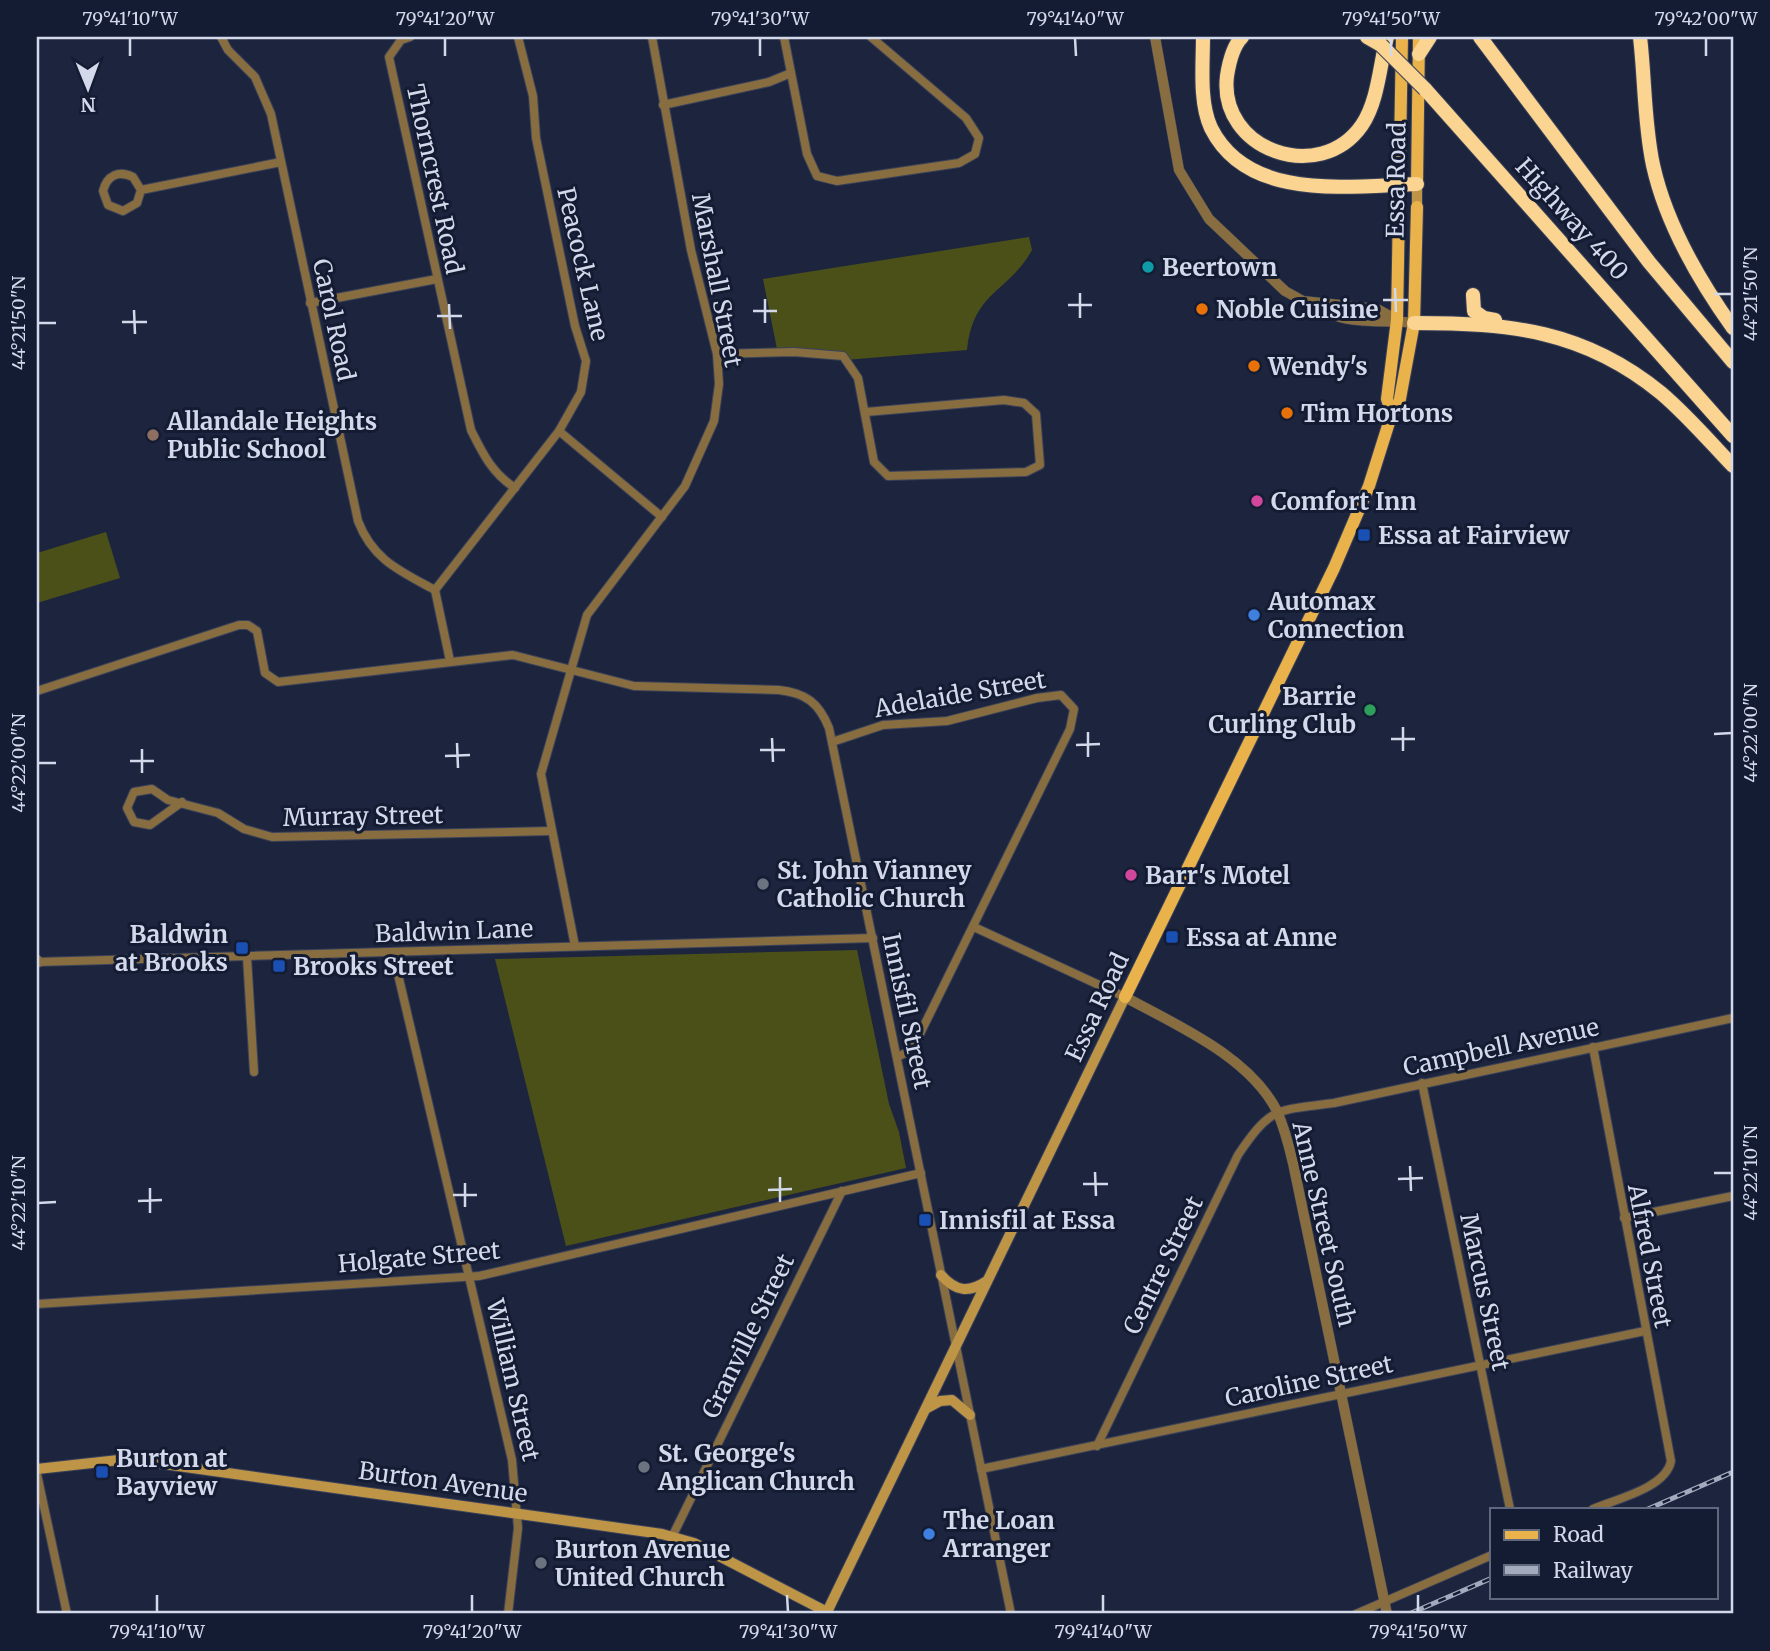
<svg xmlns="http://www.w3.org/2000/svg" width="1770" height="1651" viewBox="0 0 1770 1651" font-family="Merriweather,serif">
	<rect width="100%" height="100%" fill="#1d253e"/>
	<g fill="#4b5019">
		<path d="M1029,237L1032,250C1008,293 973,291 967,350L845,360L777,349L763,279Z"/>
		<path d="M106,532L120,578L37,603V553Z"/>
		<path d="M857,950L889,1104L899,1132L906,1168L566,1246L495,959Z"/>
	</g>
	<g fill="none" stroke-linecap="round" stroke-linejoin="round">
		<defs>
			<g id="minor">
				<path d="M221,37L228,50L255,77L271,114L358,521C373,560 400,571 435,590"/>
				<path d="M410,37L401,40L389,57L471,430C483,454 492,473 515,488"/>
				<path d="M784,37L807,154L817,176L837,181L959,163L975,154L979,138L966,118L871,37"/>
				<path d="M663,105L769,82L791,73"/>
				<path d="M141,190L133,177C119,170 107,175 103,191L108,205L123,211L137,203L141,190L281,162"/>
				<path d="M310,303L437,279"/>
				<path d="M717,354L794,352L843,356L858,378L874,462L888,476L1026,472L1040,465L1036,414L1024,403L1004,400L866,412"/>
				<path d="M559,431L662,517"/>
				<path d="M435,590L559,431L581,392L586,361L575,326L536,138L533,96L518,37"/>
				<path d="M435,590L450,661"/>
				<path d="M37,691L239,625H248L257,631L265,673L278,682L513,655L634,686L779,690C806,693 819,703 829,728L1011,1614"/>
				<path d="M832,742L883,725L947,721L1037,698L1061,695L1074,709L1070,729L912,1050L897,1057"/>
				<path d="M182,802L150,825L134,822L127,808L134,792L152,789L168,800L218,813L244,829L272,837L551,831"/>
				<path d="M974,927L1125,997"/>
				<path d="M575,946L541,774L587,615L685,486L714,421L719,384L717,354L691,250L652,37"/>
				<path d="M393,953L512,1460L518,1528L508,1614"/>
				<path d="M247,957L254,1072"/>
				<path d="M37,962L873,938"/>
				<path d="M1593,1047L1671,1461C1666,1488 1616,1499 1593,1509"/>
				<path d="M1422,1083L1510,1509"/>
				<path d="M1624,1218L1733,1196"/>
				<path d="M37,1304L479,1276L921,1173"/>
				<path d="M1097,1446L1238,1155C1272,1105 1276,1111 1334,1103L1733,1018"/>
				<path d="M981,1469L1645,1331"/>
				<path d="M37,1474L67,1614"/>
				<path d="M672,1537L842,1191"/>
				<path d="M1356,1614L1492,1555"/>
			</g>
			<g id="tertiary">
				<path d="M1155,37L1179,170L1209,219L1285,291L1303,301L1377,309L1397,320"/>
				<path d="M1318,304C1335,327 1388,319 1414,323"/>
				<path d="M37,960L39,962"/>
				<path d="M1125,997C1176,1025 1249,1056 1277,1111C1284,1127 1289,1146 1293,1163L1387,1614"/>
			</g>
			<g id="secondary">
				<path d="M1417,184V207"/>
				<path d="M941,1275C956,1292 969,1293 987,1281"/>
				<path d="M927,1408L940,1401L952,1400L970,1415"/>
				<path d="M37,1469L128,1459L662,1534L694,1543L827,1612"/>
				<path d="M826,1614L1125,997"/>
			</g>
			<g id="primary">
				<path d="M1417,184L1419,37"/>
				<path d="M1392,413L1387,399L1397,320L1402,37"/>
				<path d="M1125,997L1334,568L1369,486L1392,413L1399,404L1414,323L1417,207"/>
			</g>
			<g id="motorway">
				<path d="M1203,37C1203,65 1199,102 1211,128C1248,202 1349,186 1417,184"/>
				<path d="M1242,37C1233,46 1229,63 1227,76C1218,150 1320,186 1362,125C1378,102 1380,64 1387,37"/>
				<path d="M1367,37L1381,45"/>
				<path d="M1480,37L1649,262L1733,362"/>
				<path d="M1640,37C1645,79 1644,123 1653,165C1666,224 1698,279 1733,328"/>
				<path d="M1419,54L1430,37"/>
				<path d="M1425,89L1733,436"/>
				<path d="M1473,295L1474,311L1484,318L1495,320"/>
				<path d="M1414,323C1510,323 1584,330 1661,393C1687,415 1710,442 1733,466"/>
			</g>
		</defs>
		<use href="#minor" stroke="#3a425a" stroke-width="10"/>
		<use href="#tertiary" stroke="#3a425a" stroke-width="11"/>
		<use href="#secondary" stroke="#3a425a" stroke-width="12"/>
		<use href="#primary" stroke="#3a425a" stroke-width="14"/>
		<use href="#motorway" stroke="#3a425a" stroke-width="16"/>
		<use href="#minor" stroke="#876d3f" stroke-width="8"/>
		<use href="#tertiary" stroke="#876d3f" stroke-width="10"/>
		<use href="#secondary" stroke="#be9447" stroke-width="10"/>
		<use href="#primary" stroke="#e9b24b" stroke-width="12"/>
		<use href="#motorway" stroke="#fbd491" stroke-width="14"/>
		<defs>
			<g id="rail">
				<path d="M1648,1509L1733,1472"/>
				<path d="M1409,1614L1492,1578"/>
			</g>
		</defs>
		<use href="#rail" stroke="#a3aabd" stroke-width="5"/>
		<use href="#rail" stroke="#141c34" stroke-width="2.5" stroke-dasharray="8" stroke-linecap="butt"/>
		<defs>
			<path id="motorway-bridge" d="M1381,45L1425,89"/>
		</defs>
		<use href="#motorway-bridge" stroke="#3a425a" stroke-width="16" stroke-linecap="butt"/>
		<use href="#motorway-bridge" stroke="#fbd491" stroke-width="14"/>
	</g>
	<path fill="none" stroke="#d3d9ea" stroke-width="2.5" d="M130,38V56M445,38V56M760,38V56M1075,38L1076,56M1391,38V56M1706,38V56M1395,288L1396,312M1080,293V318M1714,294H1732M765,299V323M1383,300H1408M449,304L450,329M1068,305H1092M134,310L135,334M753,311H777M437,316H462M122,322H147M38,323H56M1403,727V751M1088,732V757M1714,734L1732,733M772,738L773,762M1391,739H1415M457,743L458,768M1076,745L1100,744M142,749V773M760,750H785M445,756L470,755M130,761H154M38,763H56M1410,1166L1411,1191M1095,1172L1096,1196M1714,1173H1732M780,1177V1202M1398,1179L1423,1178M465,1183V1207M1083,1184H1108M150,1188V1213M768,1190L792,1189M453,1195H477M138,1201L162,1200M38,1203L56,1202M157,1595V1612M472,1595V1612M787,1595L788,1612M1103,1595V1612M1418,1595V1612"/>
	<circle fill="#0f9aa8" stroke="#141c34" stroke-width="2.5" cx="1148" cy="267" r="7"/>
	<g fill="#e8710a" stroke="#141c34" stroke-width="2.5">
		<circle cx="1202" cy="309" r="7"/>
		<circle cx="1254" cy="366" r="7"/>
		<circle cx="1287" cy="413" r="7"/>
	</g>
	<circle fill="#8d6e63" stroke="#141c34" stroke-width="2.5" cx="153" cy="435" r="7"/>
	<g fill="#d1479c" stroke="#141c34" stroke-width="2.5">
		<circle cx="1257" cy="501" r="7"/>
		<circle cx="1131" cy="875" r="7"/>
	</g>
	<g fill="#1a4fb4" stroke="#141c34" stroke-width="2.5">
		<rect x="1357" y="528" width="14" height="14" rx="3.5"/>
		<rect x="1165" y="930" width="14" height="14" rx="3.5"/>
		<rect x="235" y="941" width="14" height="14" rx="3.5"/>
		<rect x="272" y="959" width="14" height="14" rx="3.5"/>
		<rect x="918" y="1213" width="14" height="14" rx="3.5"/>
		<rect x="95" y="1465" width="14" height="14" rx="3.5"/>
	</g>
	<g fill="#3f7fe0" stroke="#141c34" stroke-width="2.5">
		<circle cx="1254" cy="615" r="7"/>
		<circle cx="929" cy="1534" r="7"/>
	</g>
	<circle fill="#2e9e5b" stroke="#141c34" stroke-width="2.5" cx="1370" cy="710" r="7"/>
	<g fill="#6b7280" stroke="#141c34" stroke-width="2.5">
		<circle cx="763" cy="884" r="7"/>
		<circle cx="644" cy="1467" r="7"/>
		<circle cx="541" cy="1563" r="7"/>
	</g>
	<g text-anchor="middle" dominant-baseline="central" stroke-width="6" stroke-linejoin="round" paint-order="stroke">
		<g font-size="24" fill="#d3d9ea" stroke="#141c34">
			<text transform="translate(435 179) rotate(78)">Thorncrest Road</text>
			<text transform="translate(1396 180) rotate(-89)">Essa Road</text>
			<text transform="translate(1572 219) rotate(48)">Highway 400</text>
			<text transform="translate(583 264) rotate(77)">Peacock Lane</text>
			<text transform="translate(717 280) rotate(79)">Marshall Street</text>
			<text transform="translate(334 320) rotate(78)">Carol Road</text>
			<text transform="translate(960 694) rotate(-10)">Adelaide Street</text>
			<text transform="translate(363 816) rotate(-1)">Murray Street</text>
			<text transform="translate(454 931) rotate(-2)">Baldwin Lane</text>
			<text transform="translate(1097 1007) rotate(-65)">Essa Road</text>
			<text transform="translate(907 1011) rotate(78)">Innisfil Street</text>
			<text transform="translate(1501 1047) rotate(-12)">Campbell Avenue</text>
			<text transform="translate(1324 1224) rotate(77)">Anne Street South</text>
			<text transform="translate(1650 1256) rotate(79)">Alfred Street</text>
			<text transform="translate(419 1257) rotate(-5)">Holgate Street</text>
			<text transform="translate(1163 1265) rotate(-64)">Centre Street</text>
			<text transform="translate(1485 1292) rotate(78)">Marcus Street</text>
			<text transform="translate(748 1336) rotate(-64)">Granville Street</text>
			<text transform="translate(513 1380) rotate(77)">William Street</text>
			<text transform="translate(1309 1381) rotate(-12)">Caroline Street</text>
			<text transform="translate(443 1482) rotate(8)">Burton Avenue</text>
		</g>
		<g font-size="24" font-weight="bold" fill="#d3d9ea" stroke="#141c34" text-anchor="start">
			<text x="1162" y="267">Beertown</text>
			<text x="1216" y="309">Noble Cuisine</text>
			<text x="1268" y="366">Wendy's</text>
			<text x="1301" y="413">Tim Hortons</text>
			<text x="167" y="421">Allandale Heights<tspan x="167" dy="28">Public School</tspan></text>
			<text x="1271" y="501">Comfort Inn</text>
			<text x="1378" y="535">Essa at Fairview</text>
			<text x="1268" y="601">Automax<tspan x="1268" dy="28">Connection</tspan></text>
			<text x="1356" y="696" text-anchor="end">Barrie<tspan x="1356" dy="28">Curling Club</tspan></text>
			<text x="777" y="870">St. John Vianney<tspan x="777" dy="28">Catholic Church</tspan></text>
			<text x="1145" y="875">Barr's Motel</text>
			<text x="228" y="934" text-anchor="end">Baldwin<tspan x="228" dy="28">at Brooks</tspan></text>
			<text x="1186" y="937">Essa at Anne</text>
			<text x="293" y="966">Brooks Street</text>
			<text x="939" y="1220">Innisfil at Essa</text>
			<text x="658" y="1453">St. George's<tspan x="658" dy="28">Anglican Church</tspan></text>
			<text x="116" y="1458">Burton at<tspan x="116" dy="28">Bayview</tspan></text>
			<text x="943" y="1520">The Loan<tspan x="943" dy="28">Arranger</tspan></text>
			<text x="555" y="1549">Burton Avenue<tspan x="555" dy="28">United Church</tspan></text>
		</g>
	</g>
	<rect width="1770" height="1651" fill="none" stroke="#141c34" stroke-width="77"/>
	<rect x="1490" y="1508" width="228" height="91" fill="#141c34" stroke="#60687d" stroke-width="2"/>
	<rect x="1504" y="1530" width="35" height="10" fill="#e9b24b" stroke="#60687d" stroke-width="2"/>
	<text x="1553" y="1542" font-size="21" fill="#d3d9ea">Road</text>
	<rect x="1504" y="1565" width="35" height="10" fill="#a3aabd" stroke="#60687d" stroke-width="2"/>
	<text x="1553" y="1578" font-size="21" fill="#d3d9ea">Railway</text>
	<g transform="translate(88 88) rotate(179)" stroke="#141c34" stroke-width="5" paint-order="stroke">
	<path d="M0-5L12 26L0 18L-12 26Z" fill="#d3d9ea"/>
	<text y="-10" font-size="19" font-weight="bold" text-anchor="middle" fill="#d3d9ea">N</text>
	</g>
	<rect x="38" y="38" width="1694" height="1574" fill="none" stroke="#d3d9ea" stroke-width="2.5"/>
	<g font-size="18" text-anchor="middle" fill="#d3d9ea">
		<text x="130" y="25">79°41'10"W</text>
		<text x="445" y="25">79°41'20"W</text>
		<text x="760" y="25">79°41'30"W</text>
		<text x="1075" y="25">79°41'40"W</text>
		<text x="1391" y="25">79°41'50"W</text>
		<text x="1706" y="25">79°42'00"W</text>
		<text transform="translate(1751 294) rotate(-90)" y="6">44°21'50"N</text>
		<text transform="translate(19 323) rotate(-90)" y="6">44°21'50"N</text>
		<text transform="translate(1751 733) rotate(-90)" y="6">44°22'00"N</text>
		<text transform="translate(19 763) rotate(-90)" y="6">44°22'00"N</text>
		<text transform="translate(1751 1173) rotate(-90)" y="6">44°22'10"N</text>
		<text transform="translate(19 1203) rotate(-90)" y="6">44°22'10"N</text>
		<text x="157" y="1638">79°41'10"W</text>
		<text x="472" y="1638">79°41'20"W</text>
		<text x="788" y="1638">79°41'30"W</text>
		<text x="1103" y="1638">79°41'40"W</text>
		<text x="1418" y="1638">79°41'50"W</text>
	</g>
</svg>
